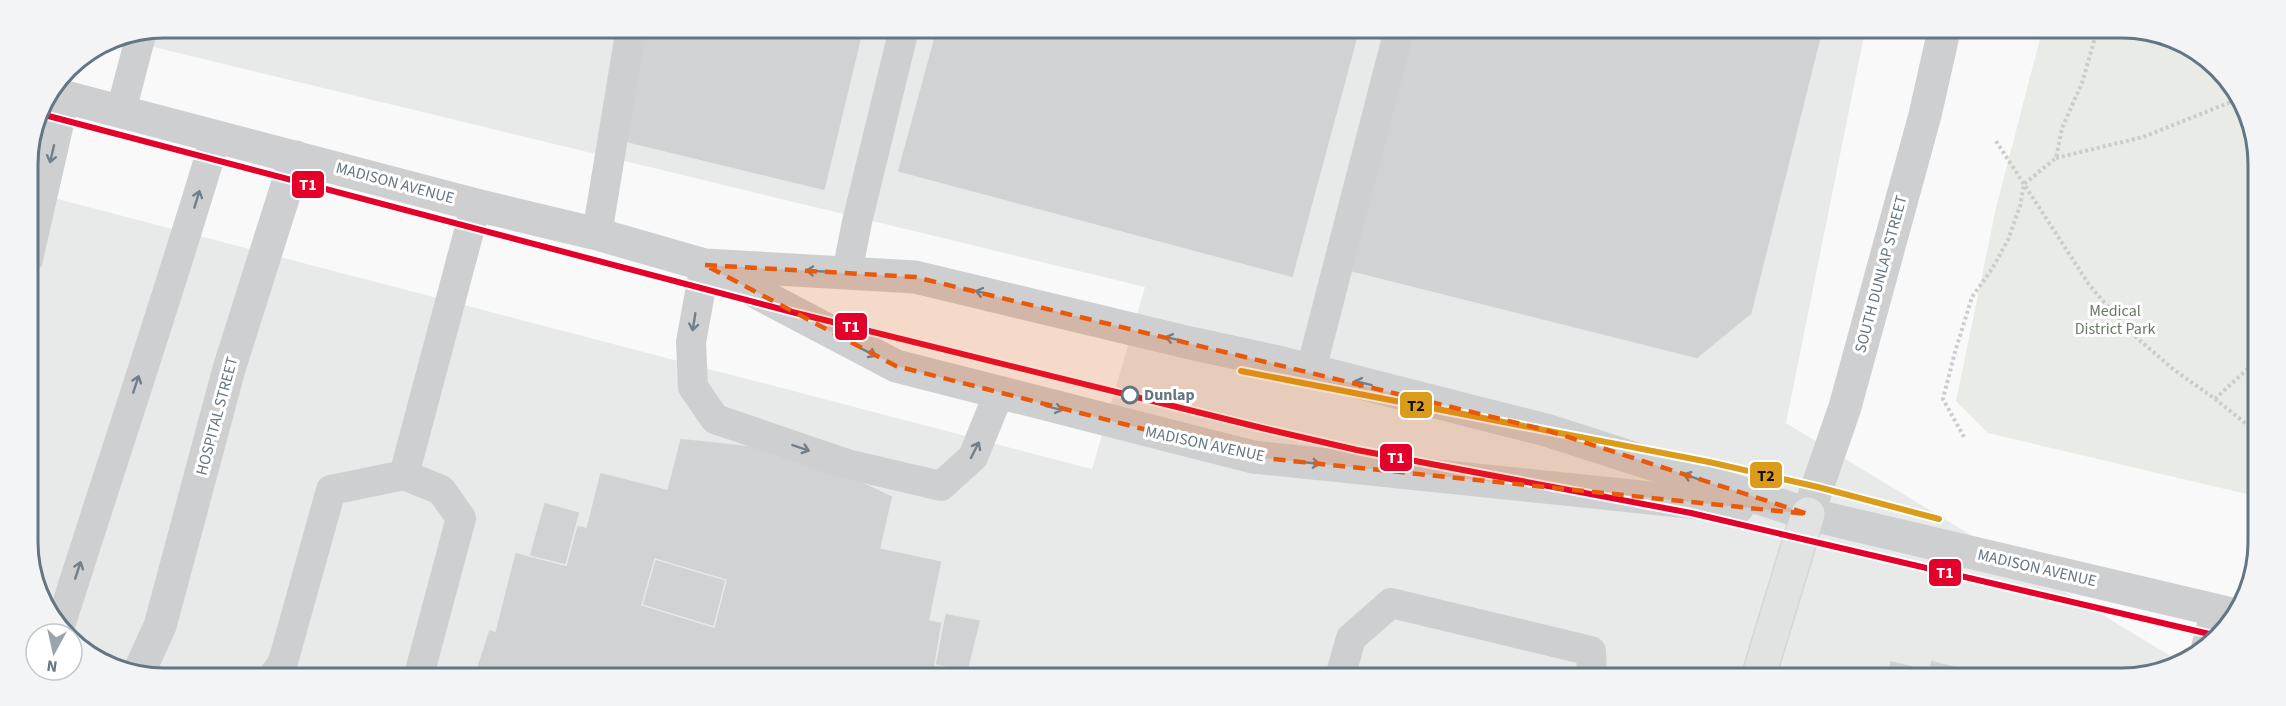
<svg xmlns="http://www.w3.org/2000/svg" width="2286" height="706" viewBox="0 0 2286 706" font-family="'Source Sans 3',sans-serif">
	<rect width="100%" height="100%" fill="#f9f9f9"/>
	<path fill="#e8e9e9" d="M164,27L1865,31L1786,423L2177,660L2131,679L129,674L72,642V634H64L30,569L27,191L1092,469L1145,287L112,37Z"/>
	<path fill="#e8ebe6" d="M2042,31L2157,32L2219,67L2256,137L2255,496L1988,433L1956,401L1996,208Z"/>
	<g fill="#d0d2d3" stroke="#e8e8e8" stroke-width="1.5">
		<path d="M642,28L864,29L825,191L615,140Z"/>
		<path d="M936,29L1360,30L1293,278L897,172Z"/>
		<path d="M1412,30L1823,31L1752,314L1697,359L1351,272Z"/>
		<path d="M680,438L765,447L824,464L893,496L881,548L942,561L930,620L942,622L935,665L963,672L962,676L474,675L489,629L495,631L515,552L566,565L577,525L586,527L600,472L667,489Z"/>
		<path d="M544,502L580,512L566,565L529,556Z"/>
		<path d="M655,559L726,580L714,627L642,605Z"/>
		<path d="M945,613L981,620L968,672L935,665Z"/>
		<path d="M1890,660L1918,667L1915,678H1878L1881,667L1888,669Z"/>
		<path d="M1931,660L2003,678H1926Z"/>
	</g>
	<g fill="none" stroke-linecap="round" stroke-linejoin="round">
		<defs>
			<path id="secondary" d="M1758,678L1808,514"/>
		</defs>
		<use href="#secondary" stroke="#d5d6d7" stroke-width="36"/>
		<g stroke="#cbcccd" stroke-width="4" stroke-dasharray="3 3" stroke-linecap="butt">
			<path d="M1996,141L2090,286L2129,331L2173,369L2215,399L2255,431"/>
			<path d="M2056,158L2143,137L2236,100"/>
			<path d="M2215,399L2255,362"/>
			<path d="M1964,437L1943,399L1955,352L1972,297L1992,269L2008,240L2020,206L2024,184L2056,158L2062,128L2082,83L2097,31"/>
		</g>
		<g stroke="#cecfd0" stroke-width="30">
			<path d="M121,111L142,31"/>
			<path d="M597,234L631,28"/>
			<path d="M28,259L65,97"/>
			<path d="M705,265L691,342L693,387L715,419L847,464L941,486L973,457L999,393"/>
			<path d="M847,273L857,222L904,29"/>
			<path d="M1311,370L1399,30"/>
			<path d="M404,475L476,205"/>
			<path d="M60,626C112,462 167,300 216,136"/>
			<path d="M2206,648L2216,610"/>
			<path d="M274,675L283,662L331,490L404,475L441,490L461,518L419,675"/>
			<path d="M1340,677L1351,638L1391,603L1591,651L1592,678"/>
		</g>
		<path stroke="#cecfd0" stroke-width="33" d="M138,674L160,626L229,369L296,157"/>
		<g stroke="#cecfd0" stroke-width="33">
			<path d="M50,93L476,205L597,234L705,265L915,277L1190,343L1278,362L1546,430L1808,514L2232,614"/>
			<path d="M714,270L896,366L1253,457L1738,507"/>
			<path d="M1808,514L1845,407L1925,115L1944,31"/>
		</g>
		<use href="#secondary" stroke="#e1e2e2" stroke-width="33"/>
		<defs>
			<path id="tram-1" d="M37,113L792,312L1262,428L1357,450L1691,513L2218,636"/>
			<path id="tram-2" d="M1241,371L1709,462L1818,487L1939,519"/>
		</defs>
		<use href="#tram-1" stroke="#fff" stroke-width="10"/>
		<use href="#tram-2" stroke="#fff" stroke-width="10"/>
		<use href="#tram-1" stroke="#e4002b" stroke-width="6"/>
		<use href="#tram-2" stroke="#da9c1a" stroke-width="6"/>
	</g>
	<defs><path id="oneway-shaft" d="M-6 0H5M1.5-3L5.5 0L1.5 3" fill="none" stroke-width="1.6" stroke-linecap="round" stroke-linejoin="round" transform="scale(1.5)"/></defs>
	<g stroke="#707f8b">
		<use href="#oneway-shaft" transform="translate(52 154) rotate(103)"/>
		<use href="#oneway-shaft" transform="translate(197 199) rotate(-73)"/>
		<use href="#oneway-shaft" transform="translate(815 271) rotate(-177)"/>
		<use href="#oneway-shaft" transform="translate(984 293) rotate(-166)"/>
		<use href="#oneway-shaft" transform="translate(694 322) rotate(99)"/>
		<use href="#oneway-shaft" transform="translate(1174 339) rotate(-166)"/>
		<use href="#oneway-shaft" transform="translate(868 352) rotate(27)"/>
		<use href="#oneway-shaft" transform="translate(1363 383) rotate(-166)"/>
		<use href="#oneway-shaft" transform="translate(136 384) rotate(-72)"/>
		<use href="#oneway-shaft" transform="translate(1054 408) rotate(14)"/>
		<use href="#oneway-shaft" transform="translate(801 448) rotate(19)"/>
		<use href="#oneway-shaft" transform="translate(975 450) rotate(-63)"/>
		<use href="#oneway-shaft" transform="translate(1311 463) rotate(6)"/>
		<use href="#oneway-shaft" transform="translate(1692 477) rotate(-162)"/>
		<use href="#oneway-shaft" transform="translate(78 570) rotate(-72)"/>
	</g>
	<path fill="#e8590c" fill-opacity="0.2" stroke="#e8590c" stroke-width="4.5" stroke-dasharray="12 8" stroke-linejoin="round" d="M705,265L915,277L1546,430L1808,514L1253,457L896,366Z"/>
	<circle fill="#fff" stroke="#657683" stroke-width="3" cx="1130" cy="395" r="8"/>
	<g text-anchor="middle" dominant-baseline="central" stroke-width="6" stroke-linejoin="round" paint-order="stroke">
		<g font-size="16" fill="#657683" stroke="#fff">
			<text transform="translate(395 183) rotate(15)">MADISON AVENUE</text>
			<text transform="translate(1881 274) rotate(-75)">SOUTH DUNLAP STREET</text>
			<text transform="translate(217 416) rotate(-75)">HOSPITAL STREET</text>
			<text transform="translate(1205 444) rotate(12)">MADISON AVENUE</text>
			<text transform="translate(2037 568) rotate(13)">MADISON AVENUE</text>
		</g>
		<g font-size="16" fill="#687a64" stroke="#fff">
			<text x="2115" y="311">Medical<tspan x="2115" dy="18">District Park</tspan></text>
		</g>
		<g font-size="16" font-weight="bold" fill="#657683" stroke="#fff" text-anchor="start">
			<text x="1144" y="395">Dunlap</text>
		</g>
	</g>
	<path d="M0 0H2286V706H0ZM164 38H2122A126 126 0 0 1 2248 164V542A126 126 0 0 1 2122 668H164A126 126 0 0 1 38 542V164A126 126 0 0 1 164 38Z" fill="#f3f4f5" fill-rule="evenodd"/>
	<path fill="none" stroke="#657683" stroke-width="3" d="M164 38H2122A126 126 0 0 1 2248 164V542A126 126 0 0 1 2122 668H164A126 126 0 0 1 38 542V164A126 126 0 0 1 164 38Z"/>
	<g stroke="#fff" stroke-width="2">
		<rect x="291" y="170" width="34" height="29" rx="6" fill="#e4002b"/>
		<rect x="834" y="312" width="34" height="29" rx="6" fill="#e4002b"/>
		<rect x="1399" y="391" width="34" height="28" rx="6" fill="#da9c1a"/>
		<rect x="1379" y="443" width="34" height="29" rx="6" fill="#e4002b"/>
		<rect x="1749" y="461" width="34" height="28" rx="6" fill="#da9c1a"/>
		<rect x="1928" y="558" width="34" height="29" rx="6" fill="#e4002b"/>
	</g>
	<g font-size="16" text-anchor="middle" font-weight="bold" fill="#fff">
		<text x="308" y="190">T1</text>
		<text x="851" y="332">T1</text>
		<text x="1396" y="463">T1</text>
		<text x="1945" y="578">T1</text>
	</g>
	<g font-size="16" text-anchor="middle" font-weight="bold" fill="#111">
		<text x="1416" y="411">T2</text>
		<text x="1766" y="481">T2</text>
	</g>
	<g transform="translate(54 652) rotate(188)"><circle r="28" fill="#ffffff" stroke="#c1c8cd" stroke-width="1.5"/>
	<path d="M0-4.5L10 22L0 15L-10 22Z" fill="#99a4ac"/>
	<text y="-9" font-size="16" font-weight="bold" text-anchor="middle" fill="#657683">N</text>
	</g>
</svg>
